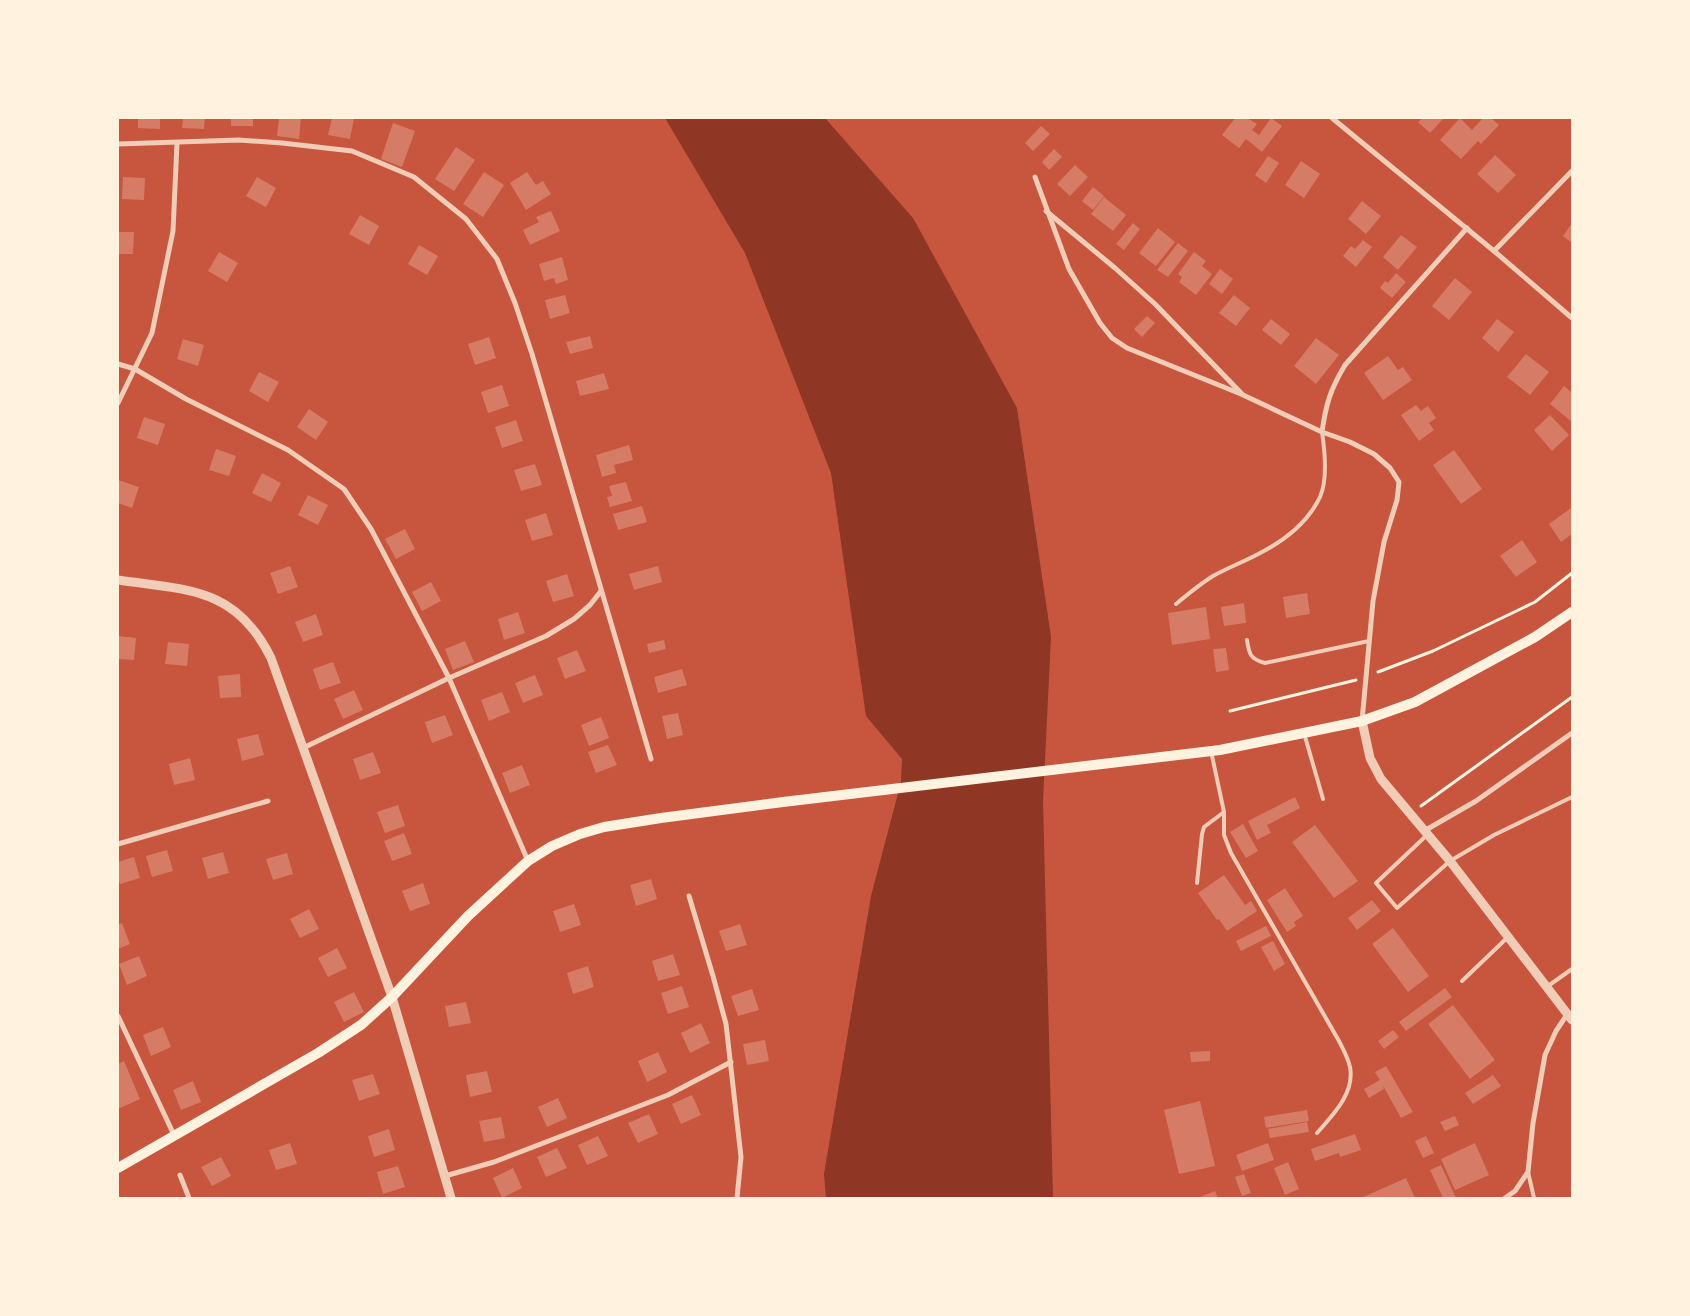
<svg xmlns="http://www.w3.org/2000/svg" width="1690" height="1316" viewBox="0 0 1690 1316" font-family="'PT Serif',serif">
	<rect width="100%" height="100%" fill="#c8553d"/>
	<path fill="#8f3625" d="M665,118H825L913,218L1017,408L1051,637L1043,801L1053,1198H826L824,1174L871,896L901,782L902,759L866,716L831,473L745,253Z"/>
	<g fill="#d67c66">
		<path d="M138,118H160V129L138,128Z"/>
		<path d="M183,118H205L204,129L182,128Z"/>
		<rect x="231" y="118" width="22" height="8"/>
		<path d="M279,118H301L299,139L277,136Z"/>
		<path d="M332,118H354L350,139L328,135Z"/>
		<path d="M1235,118H1247L1257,124L1252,130L1259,135L1271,118L1282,126L1262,152L1246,139L1239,148L1222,135Z"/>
		<path d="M1423,118H1444L1430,133L1418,122Z"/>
		<path d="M1460,118L1472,130L1483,118H1491L1499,125L1481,144L1478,141L1461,159L1440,140Z"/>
		<path d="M393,123L415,131L402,167L381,159Z"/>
		<path d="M1041,126L1050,134L1033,151L1025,143Z"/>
		<path d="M456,147L475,160L454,191L435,179Z"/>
		<path d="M1054,149L1062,157L1049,170L1042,162Z"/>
		<path d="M1495,155L1516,175L1498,193L1477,174Z"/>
		<path d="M1268,156L1279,163L1266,183L1255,175Z"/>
		<path d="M1301,161L1320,174L1304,198L1285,185Z"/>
		<path d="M1075,165L1088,177L1070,196L1057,184Z"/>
		<path d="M484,172L504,185L483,217L463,204Z"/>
		<path d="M527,172L536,185L543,181L551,194L526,210L510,183Z"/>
		<path d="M123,177L145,178L144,200L122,199Z"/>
		<path d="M257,177L276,188L266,207L246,196Z"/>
		<path d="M1093,187L1104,196L1093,210L1082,201Z"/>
		<path d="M1104,197L1126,215L1113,231L1091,214Z"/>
		<path d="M1362,201L1381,216L1366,234L1348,219Z"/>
		<path d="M551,211L560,231L530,245L523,230L539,222L536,217Z"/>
		<path d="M360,215L379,226L369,245L349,234Z"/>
		<path d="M1133,223L1140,229L1124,250L1116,244Z"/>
		<path d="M1572,223V243L1563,236Z"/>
		<path d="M1158,228L1175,242L1156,266L1139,253Z"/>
		<path d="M118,232H134L133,254H118Z"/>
		<path d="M1401,235L1417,247L1398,270L1383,257Z"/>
		<path d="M1363,240L1372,247L1356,267L1343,256L1351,246L1355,249Z"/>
		<path d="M1178,243L1188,251L1168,277L1157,270Z"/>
		<path d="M419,245L438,256L427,275L408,264Z"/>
		<path d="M219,252L238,263L227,282L208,271Z"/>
		<path d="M1194,252L1206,261L1202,266L1212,274L1196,295L1179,282L1182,277L1178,274Z"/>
		<path d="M562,257L568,280L556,284L554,278L544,281L539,264Z"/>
		<path d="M1220,269L1233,279L1222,294L1209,284Z"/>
		<path d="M1396,273L1406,282L1392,298L1380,288L1385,281L1388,283Z"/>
		<path d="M1455,278L1472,292L1449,320L1432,306Z"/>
		<path d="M565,295L570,313L550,319L545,300Z"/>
		<path d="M1234,295L1250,308L1236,326L1219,313Z"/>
		<path d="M1147,316L1155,323L1142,337L1134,329Z"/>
		<path d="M1271,319L1290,334L1281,345L1262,330Z"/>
		<path d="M1497,319L1514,332L1498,352L1482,338Z"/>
		<path d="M590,336L593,348L570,354L566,342Z"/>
		<path d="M489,337L496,358L475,365L468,344Z"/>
		<path d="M1316,338L1339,355L1316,384L1294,366Z"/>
		<path d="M183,339L204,345L198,366L177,359Z"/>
		<path d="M1526,354L1549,372L1530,395L1507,377Z"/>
		<path d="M1388,356L1398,370L1403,367L1412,380L1383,400L1364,373Z"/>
		<path d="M259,372L279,382L268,402L249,391Z"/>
		<path d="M604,373L609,389L580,396L576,381Z"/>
		<path d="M502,385L509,406L488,413L481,392Z"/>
		<path d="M1564,386L1572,393V422L1550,404Z"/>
		<path d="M1416,405L1421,411L1428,406L1436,418L1429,423L1434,430L1419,441L1401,415Z"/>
		<path d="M309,409L328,422L316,440L297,427Z"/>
		<path d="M1550,415L1569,435L1552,451L1534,430Z"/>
		<path d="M144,417L165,424L158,445L137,438Z"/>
		<path d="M516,420L523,441L502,448L495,427Z"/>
		<path d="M629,445L633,460L614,465L616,473L602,477L596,455Z"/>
		<path d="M216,449L236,456L229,476L209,470Z"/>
		<path d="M1454,450L1482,489L1461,504L1433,465Z"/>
		<path d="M535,464L542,485L521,491L514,470Z"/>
		<path d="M262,473L281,483L271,502L252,493Z"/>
		<path d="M118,480L139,487L132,508L118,503Z"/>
		<path d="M626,482L632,501L610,507L607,497L612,496L609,486Z"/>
		<path d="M308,495L328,505L318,525L298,515Z"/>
		<path d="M642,506L647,522L618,530L613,514Z"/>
		<path d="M1571,508L1572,510V534L1561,542L1549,524Z"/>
		<path d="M546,513L553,535L532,541L525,520Z"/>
		<path d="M405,529L415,549L396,559L385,539Z"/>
		<path d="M1522,540L1537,562L1516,577L1500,556Z"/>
		<path d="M290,566L298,587L278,594L270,573Z"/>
		<path d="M658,566L662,582L634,590L629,574Z"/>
		<path d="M567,574L574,596L553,602L546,581Z"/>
		<path d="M431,582L441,601L422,611L412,592Z"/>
		<path d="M1307,593L1310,614L1286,618L1283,597Z"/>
		<path d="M1244,603L1246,623L1224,626L1221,607Z"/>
		<path d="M1206,607L1210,639L1172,645L1168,613Z"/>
		<path d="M518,612L525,633L504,640L498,619Z"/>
		<path d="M316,614L323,635L303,642L295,622Z"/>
		<path d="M118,636L136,638L134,660L118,659Z"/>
		<path d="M664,640L666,649L649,653L647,644Z"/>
		<path d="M465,641L474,662L453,670L445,649Z"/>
		<path d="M168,642L189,644L187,666L165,664Z"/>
		<path d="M1226,648L1229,670L1216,672L1213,649Z"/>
		<path d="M577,650L586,671L565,679L557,658Z"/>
		<path d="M333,662L341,683L320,690L313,669Z"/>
		<path d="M682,669L687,685L658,693L654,677Z"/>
		<path d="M240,674L241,697L220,698L218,676Z"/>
		<path d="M535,675L543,695L523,703L515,683Z"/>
		<path d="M354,690L363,710L343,719L334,699Z"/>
		<path d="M502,692L510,712L489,721L481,700Z"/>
		<path d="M678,713L683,735L667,739L662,716Z"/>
		<path d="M445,715L453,735L432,743L425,722Z"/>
		<path d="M601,717L609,738L589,746L581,725Z"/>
		<path d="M258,734L264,755L242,761L237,739Z"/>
		<path d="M608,745L617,765L596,773L588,752Z"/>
		<path d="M373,752L381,773L360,780L353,759Z"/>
		<path d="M190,758L195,780L174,785L169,764Z"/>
		<path d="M522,765L530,785L510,793L502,773Z"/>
		<path d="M1295,797L1300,808L1267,825L1271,833L1257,840L1248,821Z"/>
		<path d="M398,805L405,826L385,833L377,812Z"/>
		<path d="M1243,824L1258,851L1246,858L1230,832Z"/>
		<path d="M1315,825L1358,881L1334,898L1292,842Z"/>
		<path d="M404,833L412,854L392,861L384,841Z"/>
		<path d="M167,850L173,871L152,877L146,856Z"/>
		<path d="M223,852L229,873L208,879L202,858Z"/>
		<path d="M287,853L293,874L273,880L266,859Z"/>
		<path d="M134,857L140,878L120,884L118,877V862Z"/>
		<path d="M1224,875L1245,905L1251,901L1257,911L1227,931L1219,919L1217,920L1198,893Z"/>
		<path d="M651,879L657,899L636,906L630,885Z"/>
		<path d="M423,883L430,904L410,911L402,891Z"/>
		<path d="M1285,888L1303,916L1294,922L1296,926L1287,932L1267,900Z"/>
		<path d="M1372,900L1381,911L1357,930L1348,918Z"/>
		<path d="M574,904L581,925L560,932L553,911Z"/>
		<path d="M309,909L319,929L300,938L290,919Z"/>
		<path d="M122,923L130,944L118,949V925Z"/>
		<path d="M740,924L747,945L726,951L719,931Z"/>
		<path d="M1266,926L1271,936L1241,951L1236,941Z"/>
		<path d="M1393,928L1429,976L1408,992L1372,944Z"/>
		<path d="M1273,941L1285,964L1274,971L1261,947Z"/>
		<path d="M337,948L347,968L328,977L318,958Z"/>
		<path d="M673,954L680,975L658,981L652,961Z"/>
		<path d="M139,956L147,976L127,985L119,964Z"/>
		<path d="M588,966L594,987L573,994L567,973Z"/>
		<path d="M682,986L689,1007L668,1014L661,993Z"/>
		<path d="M1445,988L1452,997L1406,1031L1399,1022Z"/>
		<path d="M752,989L759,1010L738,1016L731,996Z"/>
		<path d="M354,992L364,1012L344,1022L334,1002Z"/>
		<path d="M466,1002L471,1023L449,1027L445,1006Z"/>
		<path d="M1453,1005L1495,1060L1470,1079L1428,1024Z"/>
		<path d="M701,1023L710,1043L690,1053L681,1033Z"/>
		<path d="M163,1027L171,1047L151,1056L143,1035Z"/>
		<path d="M1393,1030L1399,1037L1384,1049L1378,1041Z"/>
		<path d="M765,1040L769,1061L747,1065L743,1044Z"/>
		<path d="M1210,1051V1061L1191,1062L1190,1052Z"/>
		<path d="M658,1052L667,1072L647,1082L638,1061Z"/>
		<path d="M124,1061L140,1099L118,1109V1064Z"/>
		<path d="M1386,1066L1413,1112L1401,1118L1382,1084L1384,1089L1369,1098L1364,1089L1380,1080L1375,1072Z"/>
		<path d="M487,1071L492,1092L470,1097L466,1075Z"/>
		<path d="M373,1074L380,1094L359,1101L352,1080Z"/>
		<path d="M1493,1075L1501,1086L1473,1104L1465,1093Z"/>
		<path d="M193,1081L201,1102L181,1110L173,1090Z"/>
		<path d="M692,1095L701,1115L681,1124L672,1104Z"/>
		<path d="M558,1098L567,1118L547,1127L538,1107Z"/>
		<path d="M1200,1101L1215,1166L1179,1174L1164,1110Z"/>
		<path d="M1307,1110L1309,1121L1266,1128L1264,1117Z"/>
		<path d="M649,1114L658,1134L638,1143L628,1123Z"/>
		<path d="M1455,1116L1459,1125L1445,1131L1440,1122Z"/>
		<path d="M501,1117L505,1138L484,1142L479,1121Z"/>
		<path d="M1307,1122L1309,1132L1270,1138L1268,1129Z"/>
		<path d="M389,1129L395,1150L374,1157L368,1136Z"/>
		<path d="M1355,1134L1361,1150L1340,1157L1339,1153L1315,1161L1311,1149Z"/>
		<path d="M598,1136L608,1156L587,1165L578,1145Z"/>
		<path d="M1426,1136L1434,1153L1423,1158L1415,1141Z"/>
		<path d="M290,1143L297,1164L276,1170L269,1150Z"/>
		<path d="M1268,1143L1274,1160L1242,1171L1236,1155Z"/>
		<path d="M1475,1143L1489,1175L1455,1190L1441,1159Z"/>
		<path d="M557,1148L567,1168L546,1177L537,1157Z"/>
		<path d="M221,1157L231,1176L212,1186L201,1167Z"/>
		<path d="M1288,1162L1299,1189L1285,1195L1274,1168Z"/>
		<path d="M1441,1165L1456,1198H1443L1430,1170Z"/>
		<path d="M398,1166L405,1187L383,1194L377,1172Z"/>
		<path d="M513,1168L522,1188L502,1198L493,1178Z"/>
		<path d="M1244,1174L1251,1193L1242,1196L1235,1177Z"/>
		<path d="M1406,1178L1415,1198H1361Z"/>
		<path d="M1215,1191L1218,1198H1198Z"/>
	</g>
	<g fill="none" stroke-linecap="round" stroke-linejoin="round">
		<g stroke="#fff3e0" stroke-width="3">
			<path d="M1378,672L1433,651L1535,602L1572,573"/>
			<path d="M1230,711L1356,680"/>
			<path d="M1421,806L1572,697"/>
		</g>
		<g stroke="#f1ccb7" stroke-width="4">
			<path d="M1176,604C1188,594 1200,584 1213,576C1229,567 1246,561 1262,552C1285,540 1308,522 1320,497C1328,479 1325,452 1322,432"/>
			<path d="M1247,640C1249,654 1250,659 1265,663L1369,641"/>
			<path d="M1304,733L1323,799"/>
			<path d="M1211,751L1224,812V835L1231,853L1339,1041C1343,1049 1348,1058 1350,1067C1355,1093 1333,1115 1317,1133"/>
			<path d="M1427,835L1376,883L1397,908L1450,861L1494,835L1572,797"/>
			<path d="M1197,883L1202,834L1204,827L1224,812"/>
			<path d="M1462,981L1508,937"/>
			<path d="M1548,986L1572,969"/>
			<path d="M1528,1172L1534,1198"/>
		</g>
		<g stroke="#f1ccb7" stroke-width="5">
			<path d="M1332,118L1494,251L1572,318"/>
			<path d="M118,144L239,140L282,143L352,151L414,177L466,219L497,259L515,303L532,354L651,759"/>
			<path d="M1035,177L1069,269L1100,323L1112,338L1127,348L1241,394"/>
			<path d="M1046,211L1115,268L1155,304L1243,395L1322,432L1350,442L1374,454L1390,468L1399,482L1397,500L1384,542L1373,601L1362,721"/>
			<path d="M1494,251L1572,171"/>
			<path d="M118,364L135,369L186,399L288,450L344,489L371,529L449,678L528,861"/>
			<path d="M118,403L152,333L173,231L177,143"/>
			<path d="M1322,432C1326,404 1330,390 1345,365L1467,228"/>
			<path d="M303,748L449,678L546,636L574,619L590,605L601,591"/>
			<path d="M1424,831L1476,801L1572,733"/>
			<path d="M118,844L268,801"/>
			<path d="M689,896L713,976L726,1024L741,1157L737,1198"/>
			<path d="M118,1016L174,1135"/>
			<path d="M180,1175L189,1198"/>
			<path d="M445,1176L494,1162L668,1095L731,1062"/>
			<path d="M1505,1198L1515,1191L1528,1172L1533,1123L1545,1055L1556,1031L1568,1013"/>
		</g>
		<g stroke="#f1ccb7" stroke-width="9">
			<path d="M118,580C187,590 236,587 271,658L392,997L451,1198"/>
			<path d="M1362,721L1370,758L1381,779L1450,861L1572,1020"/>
		</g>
		<path stroke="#fff3e0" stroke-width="10" d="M118,1168L318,1053L361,1025L392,997L468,916L528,861L552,846L580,834L604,827L661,818L783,802L1220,750L1362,721L1415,702L1535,637L1572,612"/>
	</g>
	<rect width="1690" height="1316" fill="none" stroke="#fff3e0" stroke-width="238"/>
</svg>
